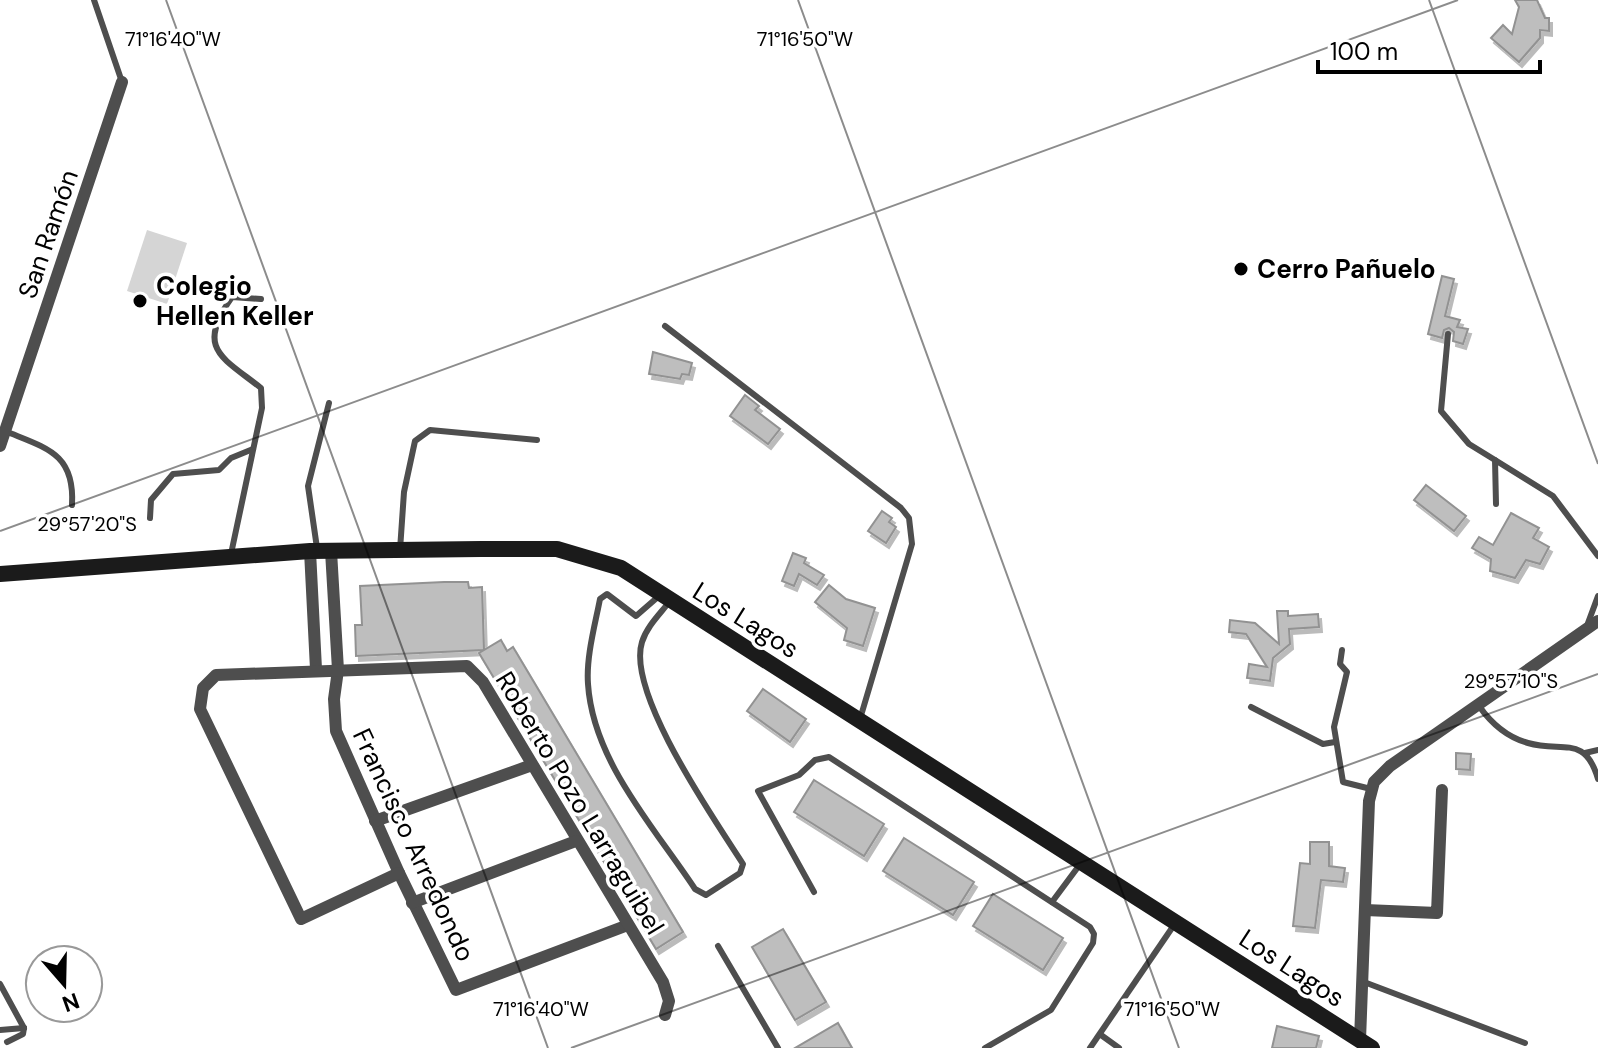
<svg xmlns="http://www.w3.org/2000/svg" width="1598" height="1048" viewBox="0 0 1598 1048" font-family="'DM Sans',sans-serif">
	<defs>
		<filter id="shadow"><feDropShadow dx="3" dy="5" stdDeviation="0" flood-color="#0004"/></filter>
	</defs>
	<rect width="100%" height="100%" fill="#fff"/>
	<path fill="#d5d5d5" d="M147,230L187,243L167,304L127,291Z"/>
	<g fill="#bebebe" stroke="#929292" stroke-width="2" filter="url(#shadow)">
		<path d="M1515,0H1537L1545,18H1549V31L1540,30V38L1519,62L1491,38L1503,25L1512,34L1519,7Z"/>
		<path d="M1442,276L1454,279L1445,316L1460,320L1457,327L1468,329L1463,344L1453,341L1454,332L1449,328L1444,330L1442,338L1428,334Z"/>
		<path d="M653,352L692,363L689,375L682,374L680,379L649,374Z"/>
		<path d="M745,395L759,406L755,410L780,429L768,444L730,416Z"/>
		<path d="M1426,485L1466,516L1454,531L1414,500Z"/>
		<path d="M882,511L892,518L889,522L896,527L886,543L868,531Z"/>
		<path d="M1511,513L1539,528L1533,538L1549,547L1540,564L1526,560L1515,578L1490,571L1491,559L1472,548L1479,537L1493,545Z"/>
		<path d="M793,553L806,558L804,563L824,575L817,585L799,574L794,586L782,581Z"/>
		<path d="M444,582H468L469,588L482,587L484,650L356,656L355,625H362L360,586Z"/>
		<path d="M829,585L846,599L875,608L863,646L844,640L847,628L815,602Z"/>
		<path d="M1277,611H1288V616L1318,614L1319,627L1289,629L1290,644L1273,658L1270,681L1247,678L1249,664L1267,667L1246,634L1229,632L1230,620L1255,623L1279,644Z"/>
		<path d="M501,640L507,651L513,647L683,932L656,949L479,653Z"/>
		<path d="M763,689L806,719L790,742L747,711Z"/>
		<path d="M1456,753L1471,754L1470,770L1456,769Z"/>
		<path d="M814,780L884,824L864,856L794,812Z"/>
		<path d="M904,838L974,882L953,915L883,871Z"/>
		<path d="M1310,842H1329V866L1345,868L1343,882L1321,880L1315,928L1293,926L1300,863L1310,864Z"/>
		<path d="M993,894L1063,938L1043,970L973,926Z"/>
		<path d="M783,929L826,1002L795,1020L752,947Z"/>
		<path d="M838,1023L852,1048H795Z"/>
		<path d="M1277,1026L1319,1036L1316,1048H1272Z"/>
	</g>
	<g fill="none" stroke-linecap="round" stroke-linejoin="round">
		<g stroke="#4e4e4e" stroke-width="6">
			<path d="M94,0L122,82"/>
			<path d="M665,326L901,508L909,518L912,544L860,719"/>
			<path d="M1448,334L1441,411L1469,444L1495,460"/>
			<path d="M5,431C46,448 75,453 72,505"/>
			<path d="M1496,504L1495,460L1553,496L1598,556"/>
			<path d="M150,518L151,500L173,474L219,470L231,458L253,449"/>
			<path d="M317,548L308,486L329,403"/>
			<path d="M400,550L404,492L415,441L430,430L537,440"/>
			<path d="M231,554L262,408L261,388C222,357 195,349 232,297L261,299"/>
			<path d="M659,596L636,616L607,594L600,599C595,625 586,657 588,684C593,761 654,827 695,889L706,895L740,873L743,864C715,820 626,693 642,642C647,626 660,614 670,601"/>
			<path d="M1588,623L1598,596"/>
			<path d="M1342,650L1340,664L1347,672L1334,727L1343,782L1371,789"/>
			<path d="M1479,706C1491,723 1506,737 1528,743C1562,753 1585,734 1598,779"/>
			<path d="M1251,707L1323,744L1335,742"/>
			<path d="M1585,753L1598,750"/>
			<path d="M814,892L758,791L799,775L815,760L829,757L1090,927L1094,934L1093,943L1051,1010L985,1048"/>
			<path d="M1052,902L1081,863"/>
			<path d="M718,946L778,1048"/>
			<path d="M1364,982L1525,1043"/>
			<path d="M0,984L24,1028"/>
			<path d="M0,1030L24,1028"/>
			<path d="M1101,1035L1119,1048"/>
			<path d="M7,1042L23,1034L24,1028"/>
			<path d="M1090,1048L1174,925"/>
		</g>
		<g stroke="#4e4e4e" stroke-width="12">
			<path d="M0,446L122,82"/>
			<path d="M310,551L316,669"/>
			<path d="M331,551L338,670L334,699L336,731L399,873L456,990L628,925"/>
			<path d="M375,821L532,765"/>
			<path d="M399,873L301,919L200,709L203,688L216,675L467,666L483,682L663,982L669,1001L665,1015"/>
			<path d="M412,903L576,841"/>
			<path d="M1365,910L1437,913L1442,790"/>
			<path d="M1360,1040L1369,801L1374,782L1390,766L1598,621"/>
		</g>
		<path stroke="#1b1b1b" stroke-width="16" d="M0,574L310,551L481,549H557L621,568L1372,1048"/>
	</g>
	<path fill="none" stroke="#000" stroke-width="2" stroke-opacity="0.45" d="M166,0L548,1048M798,0L1179,1048M1429,0L1598,464M0,531L1458,0M571,1048L1598,674"/>
	<g fill="#000" stroke="#fff" stroke-width="3">
		<circle cx="1241" cy="269" r="8"/>
		<circle cx="140" cy="301" r="8"/>
	</g>
	<g text-anchor="middle" dominant-baseline="central" stroke-width="7" stroke-linejoin="round" paint-order="stroke">
		<g font-size="26" fill="#000" stroke="#fff">
			<text transform="translate(48 234) rotate(-71)">San Ramón</text>
			<text transform="translate(746 620) rotate(32)">Los Lagos</text>
			<text transform="translate(580 803) rotate(59)">Roberto Pozo Larraguibel</text>
			<text transform="translate(414 845) rotate(65)">Francisco Arredondo</text>
			<text transform="translate(1292 968) rotate(33)">Los Lagos</text>
		</g>
		<g font-size="26" font-weight="bold" fill="#000" stroke="#fff" text-anchor="start">
			<text x="1257" y="269">Cerro Pañuelo</text>
			<text x="156" y="286">Colegio<tspan x="156" dy="30">Hellen Keller</tspan></text>
		</g>
	</g>
	<g font-size="20" text-anchor="middle" fill="#000" stroke="#fff" stroke-width="7" stroke-linejoin="round" paint-order="stroke">
		<text x="173" y="46">71°16'40"W</text>
		<text x="805" y="46">71°16'50"W</text>
		<text x="87" y="531">29°57'20"S</text>
		<text x="1511" y="688">29°57'10"S</text>
		<text x="541" y="1016">71°16'40"W</text>
		<text x="1172" y="1016">71°16'50"W</text>
	</g>
	<g transform="translate(64 984) rotate(160)"><circle r="38" fill="#ffffff" stroke="#999999" stroke-width="2"/>
	<path d="M0-6L14 30L0 20L-14 30Z" fill="#000000"/>
	<text y="-12" font-size="22" font-weight="bold" text-anchor="middle" fill="#000000">N</text>
	</g>
	<path d="M1318 60v12h222v-12" fill="none" stroke="#000000" stroke-width="4"/>
	<text x="1330" y="60" font-size="24" fill="#000000" stroke="#ffffff" stroke-width="6" paint-order="stroke">100 m</text>
</svg>
